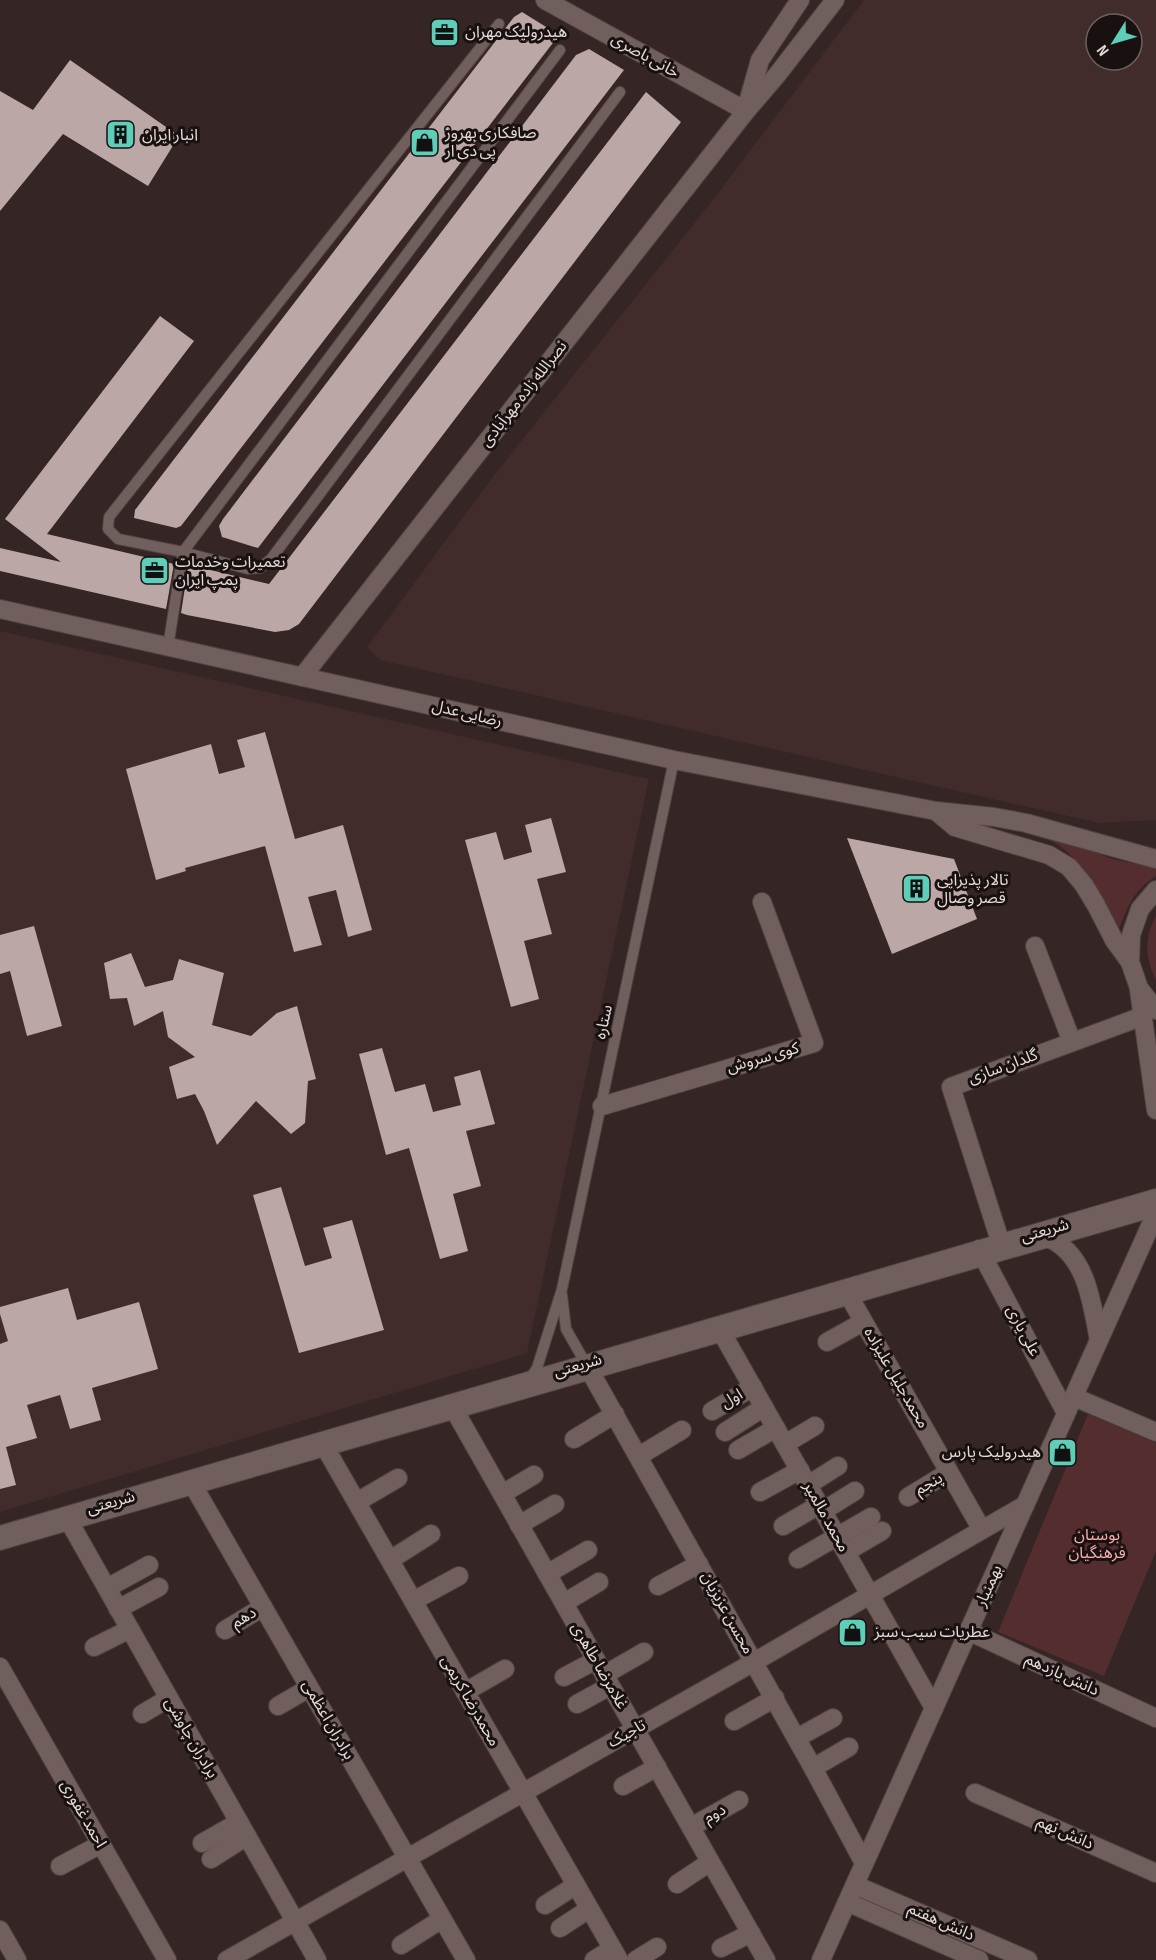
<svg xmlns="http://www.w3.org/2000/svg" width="1156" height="1960" viewBox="0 0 1156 1960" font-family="'Sofia Sans Condensed','Noto Sans Arabic',sans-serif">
	<rect width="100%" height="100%" fill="#352525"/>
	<g fill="#422b2b" fill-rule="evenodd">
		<path d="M864,0H1156V820L1099,823L380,660L367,647L492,478L719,192ZM1096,24H1132V60H1096Z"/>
		<path d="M0,631L649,779L527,1353L0,1512Z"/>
	</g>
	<g fill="#542d2e">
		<path d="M1024,831L1070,841L1112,859L1156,868V876C1133,891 1128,906 1118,931C1104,904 1083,859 1055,843C1046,838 1034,835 1024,831Z"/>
		<path d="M1156,916V980C1145,959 1144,936 1156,916Z"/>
		<path d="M1088,1414L1156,1443V1551L1104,1676L998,1632Z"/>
	</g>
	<g fill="#bba7a6">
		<path d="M522,12L559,35L181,526L176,528L134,518L135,510L514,17Z"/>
		<path d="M589,49L624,70L258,548L222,537L219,526L223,519L576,55Z"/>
		<path d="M70,60L179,136L148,186L63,134L0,211V91L33,110Z"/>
		<path d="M646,92L681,122L299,624L289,630L275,632L187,615L181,613L188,568L198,570V567L269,584Z"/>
		<path d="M160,316L194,341L47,534L174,564L166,609L0,571V548L61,562L5,519Z"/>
		<path d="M265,732L295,839L343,825L372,930L348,937L336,890L308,897L322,945L294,952L265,846L185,868L186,871L156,880L126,769L211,744L219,774L245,767L237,740Z"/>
		<path d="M551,818L566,872L537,879L552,934L524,941L539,999L511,1007L465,840L496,832L504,860L532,852L525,825Z"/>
		<path d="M847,838L954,859L977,919L892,954Z"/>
		<path d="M34,926L62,1026L27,1036L10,971L0,974V935Z"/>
		<path d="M131,953L145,987L173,980L179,959L224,973L212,1025L251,1036L277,1013L297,1006L316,1079L308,1081L305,1123L291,1134L256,1101L217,1145L204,1111L195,1094L177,1099L169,1067L195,1057L168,1037L163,1011L134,1026L127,998L110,999L104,963Z"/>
		<path d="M382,1048L395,1092L425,1084L433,1112L461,1105L454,1077L480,1070L495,1124L466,1131L481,1186L453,1194L468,1251L440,1259L409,1148L386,1155L359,1054Z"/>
		<path d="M281,1187L305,1266L332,1258L323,1228L352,1220L384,1330L299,1353L253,1195Z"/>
		<path d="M68,1288L77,1320L139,1302L158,1369L92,1388L101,1420L70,1429L60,1395L27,1405L37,1438L6,1447L16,1485L0,1489V1344L8,1341L0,1314V1307Z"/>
	</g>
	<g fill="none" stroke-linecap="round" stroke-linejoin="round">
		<defs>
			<g id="lane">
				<path d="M499,24L109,517L108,529L118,539L183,552L248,569L260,568L271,559L620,92"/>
				<path d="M168,647L183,552L560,50"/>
				<path d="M562,1295L566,1329L586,1364"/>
				<path d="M529,1380L537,1368L562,1289L674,760"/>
				<path d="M0,1545L1156,1211"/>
			</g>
			<g id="street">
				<path d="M545,0L746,111"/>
				<path d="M1035,946L1072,1042"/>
				<path d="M602,1106L814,1043L762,902"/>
				<path d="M1001,1244L951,1087L1143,1016"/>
				<path d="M979,1249L1066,1413"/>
				<path d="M845,1289L982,1530"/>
				<path d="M718,1326L934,1708"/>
				<path d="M827,1342L863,1322"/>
				<path d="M586,1364L813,1768L864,1863"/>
				<path d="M1074,1397L1156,1432"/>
				<path d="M451,1404L766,1960"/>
				<path d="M712,1411L753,1387"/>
				<path d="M725,1432L764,1407"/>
				<path d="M574,1439L615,1414"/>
				<path d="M322,1442L619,1960"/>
				<path d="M785,1444L815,1426"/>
				<path d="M738,1450L776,1428"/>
				<path d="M639,1456L682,1430"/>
				<path d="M190,1480L466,1960"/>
				<path d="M808,1485L838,1466"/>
				<path d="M760,1492L800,1470"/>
				<path d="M502,1494L534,1475"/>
				<path d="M908,1497L949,1472"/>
				<path d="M357,1502L398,1478"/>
				<path d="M823,1511L855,1491"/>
				<path d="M66,1516L317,1960"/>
				<path d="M519,1525L555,1504"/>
				<path d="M783,1526L819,1505"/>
				<path d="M846,1552L882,1531"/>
				<path d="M798,1559L871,1517"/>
				<path d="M390,1560L431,1534"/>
				<path d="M547,1574L588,1550"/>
				<path d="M658,1586L699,1564"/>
				<path d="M107,1588L149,1565"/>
				<path d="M413,1601L459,1576"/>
				<path d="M564,1603L599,1582"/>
				<path d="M118,1609L159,1587"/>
				<path d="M225,1630L263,1607"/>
				<path d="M968,1631L1156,1718"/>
				<path d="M94,1647L130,1629"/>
				<path d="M0,1667L167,1960"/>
				<path d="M604,1675L644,1652"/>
				<path d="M564,1677L596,1660"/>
				<path d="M465,1692L505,1669"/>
				<path d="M577,1704L610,1686"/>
				<path d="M278,1706L309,1688"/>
				<path d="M142,1714L169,1698"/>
				<path d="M734,1721L775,1698"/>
				<path d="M797,1738L833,1718"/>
				<path d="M813,1768L849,1747"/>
				<path d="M623,1786L657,1767"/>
				<path d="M975,1793L1156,1873"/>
				<path d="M691,1827L739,1800"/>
				<path d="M202,1843L239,1822"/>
				<path d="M211,1859L247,1836"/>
				<path d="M60,1866L101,1844"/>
				<path d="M677,1884L710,1862"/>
				<path d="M855,1885L1028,1960"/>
				<path d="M847,1902L979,1960"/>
				<path d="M545,1905L576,1885"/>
				<path d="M560,1928L589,1909"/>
				<path d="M0,1930L17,1960"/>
				<path d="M401,1945L442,1919"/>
				<path d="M721,1948L751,1933"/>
				<path d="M227,1960L754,1662L1025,1505"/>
				<path d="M594,1960L612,1949"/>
				<path d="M636,1960L657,1947"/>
			</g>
			<g id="secondary">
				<path d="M747,106L760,60L800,0"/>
				<path d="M0,609L674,760L936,811L994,817L1026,823L1156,859"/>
				<path d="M302,677L746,111L777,75L835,0"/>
				<path d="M936,811L955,827L1049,855L1069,867L1084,885L1096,905L1114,940L1130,962"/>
				<path d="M1156,890L1140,909L1131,935L1130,962L1139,988L1156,1010"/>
				<path d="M1139,990L1156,1110"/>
				<path d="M1033,1235C1040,1237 1050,1238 1056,1242C1088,1262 1092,1306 1099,1340"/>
				<path d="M0,1535L1156,1198"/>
				<path d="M821,1960L1156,1213"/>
			</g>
		</defs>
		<use href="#lane" stroke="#514343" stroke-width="12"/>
		<use href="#street" stroke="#514343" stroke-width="20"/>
		<use href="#secondary" stroke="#514343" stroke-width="20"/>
		<use href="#lane" stroke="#715f5e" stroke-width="10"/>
		<use href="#street" stroke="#715f5e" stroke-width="18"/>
		<use href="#secondary" stroke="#715f5e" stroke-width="18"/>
	</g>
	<defs>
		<symbol id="office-square" viewBox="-11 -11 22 22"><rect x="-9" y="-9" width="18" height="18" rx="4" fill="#5eceb8" stroke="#181110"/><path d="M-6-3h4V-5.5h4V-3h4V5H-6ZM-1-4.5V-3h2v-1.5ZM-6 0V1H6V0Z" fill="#111"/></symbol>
		<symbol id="building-square" viewBox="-11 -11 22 22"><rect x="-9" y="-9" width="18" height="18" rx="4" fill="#5eceb8" stroke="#181110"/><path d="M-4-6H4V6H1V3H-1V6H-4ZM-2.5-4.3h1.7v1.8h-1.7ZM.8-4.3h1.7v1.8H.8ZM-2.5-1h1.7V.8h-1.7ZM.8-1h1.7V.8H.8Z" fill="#111"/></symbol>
		<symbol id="shop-square" viewBox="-11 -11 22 22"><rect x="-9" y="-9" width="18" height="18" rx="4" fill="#5eceb8" stroke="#181110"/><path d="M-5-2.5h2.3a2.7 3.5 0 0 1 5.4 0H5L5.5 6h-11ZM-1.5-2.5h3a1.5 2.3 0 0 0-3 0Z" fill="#111"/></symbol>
	</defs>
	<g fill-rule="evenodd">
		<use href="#office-square" x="428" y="16" width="33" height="33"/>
		<use href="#building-square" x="104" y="118" width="33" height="33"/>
		<use href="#shop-square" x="408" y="126" width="33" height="33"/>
		<use href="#office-square" x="138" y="554" width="33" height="33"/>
		<use href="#building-square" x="900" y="872" width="33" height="33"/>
		<use href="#shop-square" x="1046" y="1436" width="33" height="33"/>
		<use href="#shop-square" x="836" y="1616" width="33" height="33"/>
	</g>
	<g text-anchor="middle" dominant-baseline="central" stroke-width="6" stroke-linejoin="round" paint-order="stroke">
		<g font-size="16" fill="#e6dbdb" stroke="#181110" text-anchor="start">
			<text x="465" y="32">هیدرولیک مهران</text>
			<text x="445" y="133">صافکاری بهروز<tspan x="445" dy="18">پی دی ار</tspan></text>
			<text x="142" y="135">انبار ایران</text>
			<text x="175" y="562">تعمیرات وخدمات<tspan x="175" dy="18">پمپ ایران</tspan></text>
			<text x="937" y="880">تالار پذیرایی<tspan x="937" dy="18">قصر وصال</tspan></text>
			<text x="1041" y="1452" text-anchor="end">هیدرولیک پارس</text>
			<text x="874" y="1632">عطریات سیب سبز</text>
		</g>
		<g font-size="16" fill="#e6dbdb" stroke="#181110">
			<text transform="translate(645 56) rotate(29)">خانی باصری</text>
			<text transform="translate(524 394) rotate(-52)">نصرالله زاده مهرآبادی</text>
			<text transform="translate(467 714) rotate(13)">رضایی عدل</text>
			<text transform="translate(604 1022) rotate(-78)">ستاره</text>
			<text transform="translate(763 1058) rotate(-16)">کوی سروش</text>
			<text transform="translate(1003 1067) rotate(-20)">گلدان سازی</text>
			<text transform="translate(1045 1231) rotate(-16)">شریعتی</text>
			<text transform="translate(1023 1331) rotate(62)">علی یاری</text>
			<text transform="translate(578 1366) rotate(-16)">شریعتی</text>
			<text transform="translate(896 1378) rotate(60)">محمدجلیل علیزاده</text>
			<text transform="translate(732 1399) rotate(-30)">اول</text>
			<text transform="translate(929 1484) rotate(-30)">پنجم</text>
			<text transform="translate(111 1503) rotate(-16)">شریعتی</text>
			<text transform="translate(826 1517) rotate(61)">محمد مالمیر</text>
			<text transform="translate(989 1586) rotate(-66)">بهمنیار</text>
			<text transform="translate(727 1613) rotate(61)">محسن عزیزیان</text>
			<text transform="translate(244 1618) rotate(-31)">دهم</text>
			<text transform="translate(599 1666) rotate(60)">غلامرضا طاهری</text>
			<text transform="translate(1062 1675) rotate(25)">دانش یازدهم</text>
			<text transform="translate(470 1701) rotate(60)">محمدرضا کریمی</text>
			<text transform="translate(328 1720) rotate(60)">برادران اعظمی</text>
			<text transform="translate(627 1734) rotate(-29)">تاجیک</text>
			<text transform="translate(191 1738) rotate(60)">برادران چاوشی</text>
			<text transform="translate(83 1814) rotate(60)">احمد غفوری</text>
			<text transform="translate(715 1814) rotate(-29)">دوم</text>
			<text transform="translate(1065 1833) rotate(24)">دانش نهم</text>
			<text transform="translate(941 1922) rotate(24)">دانش هفتم</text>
		</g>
		<g font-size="16" fill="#faadad" stroke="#181110">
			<text x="1097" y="1535">بوستان<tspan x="1097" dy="18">فرهنگیان</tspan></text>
		</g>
	</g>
	<g transform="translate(1114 42) rotate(233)"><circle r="28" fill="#181110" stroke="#6a6261" stroke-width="1.5"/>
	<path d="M0-4.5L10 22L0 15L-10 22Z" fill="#5eceb8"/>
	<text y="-9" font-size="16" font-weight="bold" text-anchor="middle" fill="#e6dbdb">N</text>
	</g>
</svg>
